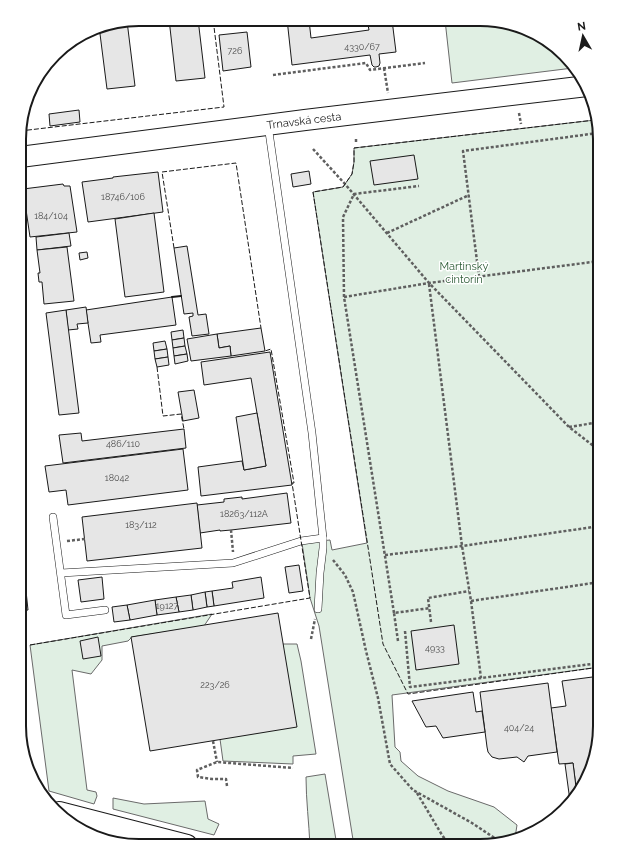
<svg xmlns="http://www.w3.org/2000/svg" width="619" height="865" viewBox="0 0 619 865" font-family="Raleway,sans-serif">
	<rect width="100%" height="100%" fill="#fff"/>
	<g fill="#e0efe3" stroke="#6a6a6a">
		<path d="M445,20H496L553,44L573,68L452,83Z"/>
		<path d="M595,120L600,139V667L392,695L395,747L400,752L401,761L418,776L448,791L494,807L517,825L515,838L480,846H354L319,626L310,598L302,543L330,540L332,550L367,543L313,192L343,187L352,174L354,162V148Z"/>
		<path d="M212,614L204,626L132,637L128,641L102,646V660L91,674L72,670L87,790L96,792L97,796L94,804L49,791L30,645Z"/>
		<path d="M283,644H297L301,661L316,754L293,756V764L223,761L220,739Z"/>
		<path d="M325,774L337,846H310C309,823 306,800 306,777Z"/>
		<path d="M113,798L144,804L205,801L208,819L219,824L214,835L113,809Z"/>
	</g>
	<g fill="#e6e6e6" stroke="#1a1a1a">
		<path d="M169,19H198L205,78L176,81Z"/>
		<path d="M287,19L309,20L311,38L369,30L367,20H392L396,52L379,54L380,63L379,66L376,67H374L372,65L370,55L292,65Z"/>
		<path d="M127,21L135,86L107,89L99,26Z"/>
		<path d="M247,32L251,67L223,71L219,35Z"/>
		<path d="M79,110L80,122L50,126L49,114Z"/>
		<path d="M414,155L418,179L374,185L370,161Z"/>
		<path d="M309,171L311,184L293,187L291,174Z"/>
		<path d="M158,172L163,212L88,222L82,182L113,178V177Z"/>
		<path d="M63,184L64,186H70L77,232L30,237L23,189Z"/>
		<path d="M154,213L164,292L125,297L115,219Z"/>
		<path d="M69,233L71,246L37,250L36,237Z"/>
		<path d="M187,246L198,315L206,314L209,334L192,336L189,317L193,316V313L184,314L174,248Z"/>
		<path d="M67,247L74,301L44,304L42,282H39L38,273H40L37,250Z"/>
		<path d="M87,252L88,258L80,260L79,253Z"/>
		<path d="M172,297L176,325L100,335L101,342L91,343L86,310Z"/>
		<path d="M86,307L88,323L77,324L78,329L68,330L66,310Z"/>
		<path d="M66,310L79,413L59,415L46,313Z"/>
		<path d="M261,328L265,351L231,356L230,346L219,348L217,334Z"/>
		<path d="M183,330L184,338L172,340L171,332Z"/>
		<path d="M217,334L219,348L230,346L231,356L191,361L187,339Z"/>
		<path d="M184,338L185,346L173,348L172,340Z"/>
		<path d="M165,341L167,349L154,351L153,343Z"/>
		<path d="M185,346L187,354L174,356L173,348Z"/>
		<path d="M167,349L168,357L155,359L154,351Z"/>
		<path d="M270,352L292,485L201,496L198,467L242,461L244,470L266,466L251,378L204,385L201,362Z"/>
		<path d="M187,354L188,361L175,364L174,356Z"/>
		<path d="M168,357L169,365L157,367L155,359Z"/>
		<path d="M194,390L199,418L183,421L178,392Z"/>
		<path d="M257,413L266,466L244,470L236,417Z"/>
		<path d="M184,429L186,448L63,463L59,435L81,433L82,441Z"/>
		<path d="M183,449L188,490L68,505L66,490L49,492L45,466Z"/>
		<path d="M287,493L291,523L231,530L220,531V530L200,533L197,505L224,502V499L242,497V499Z"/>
		<path d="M197,503L202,548L87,561L82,517Z"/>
		<path d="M19,524L28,610L19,611Z"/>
		<path d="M299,565L303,591L289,593L285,567Z"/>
		<path d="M102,577L104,599L81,602L78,580Z"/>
		<path d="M261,577L264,598L214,606L212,591L233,588L232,582Z"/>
		<path d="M212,591L214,606L207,607L205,592Z"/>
		<path d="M205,592L207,607L193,610L191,595Z"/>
		<path d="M191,595L193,610L179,612L176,597Z"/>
		<path d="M176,597L179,612L157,615L155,600Z"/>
		<path d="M155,600L157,615L130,620L127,605Z"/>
		<path d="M127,605L130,620L114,622L112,607Z"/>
		<path d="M278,613L297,727L150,751L131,637Z"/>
		<path d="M454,625L459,664L416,670L411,631Z"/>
		<path d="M98,637L101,656L83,659L80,641Z"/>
		<path d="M600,676V734L580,793L577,795L573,763L559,764L551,708L566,706L562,681Z"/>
		<path d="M548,683L557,752L528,756L524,762L517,757L499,759L492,757L488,752L487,747L480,692Z"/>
		<path d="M473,692L476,712L482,711L485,732L443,738L436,726L426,727L412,701Z"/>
		<path d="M573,763L577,795L570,801L565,764Z"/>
	</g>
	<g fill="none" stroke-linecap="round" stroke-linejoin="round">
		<defs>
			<g id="lane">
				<path d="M268,125L312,433L323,538V548L320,573L318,609"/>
				<path d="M53,517L66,615L105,610"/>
				<path d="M61,573L233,563L301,541L323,538"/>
				<path d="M19,710L23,741"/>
			</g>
			<g id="secondary">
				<path d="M20,157L305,120L587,86"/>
				<path d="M59,812L187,845"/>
			</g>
		</defs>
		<use href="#lane" stroke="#1a1a1a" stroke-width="8"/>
		<use href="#secondary" stroke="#1a1a1a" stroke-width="22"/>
		<g stroke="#5f5f5f" stroke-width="2.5" stroke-dasharray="3 2" stroke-linecap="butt">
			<path d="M384,68L388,93"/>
			<path d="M273,75L366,63L370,70L425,63"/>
			<path d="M519,113L521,124"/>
			<path d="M356,139V144"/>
			<path d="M313,149L345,184L429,283L569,427L600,451"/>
			<path d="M387,233L469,195"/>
			<path d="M479,277L463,151L598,133"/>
			<path d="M429,284L462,546L471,601L481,678"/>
			<path d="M344,297L429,283L600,261"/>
			<path d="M569,427L600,422"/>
			<path d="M231,530L233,552"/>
			<path d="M67,541L85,539"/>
			<path d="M385,555L462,546L600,526"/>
			<path d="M333,560L345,575L353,592L366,651L378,698L390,764L413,790L472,823L499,841"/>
			<path d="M471,601L600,582"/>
			<path d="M394,613L344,297L343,217L354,194L419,186"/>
			<path d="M431,622L428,598L469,591"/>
			<path d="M405,631L410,687L600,663"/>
			<path d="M311,639L315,619"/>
			<path d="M398,641L394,613L430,608"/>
			<path d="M213,741L217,762"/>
			<path d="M227,786L226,779H212L198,777L197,770L217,762L293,768"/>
			<path d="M417,793L442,835L450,846"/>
		</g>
		<use href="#lane" stroke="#fff" stroke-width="7"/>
		<use href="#secondary" stroke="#fff" stroke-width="20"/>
		<g stroke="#1a1a1a" stroke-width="1" stroke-dasharray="5 2" stroke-linecap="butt">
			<path d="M595,120L354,148V162L352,174L343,187L313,192L383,644L408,694L600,667"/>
			<path d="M20,131L224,107L213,19"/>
			<path d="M174,248L162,172L236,163L261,328"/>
			<path d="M157,367L163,416L181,414L184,429"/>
			<path d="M30,645L310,598L292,483H294L271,349L265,351"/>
		</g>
		<path stroke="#1a1a1a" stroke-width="2" d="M172,297L181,296"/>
	</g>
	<g text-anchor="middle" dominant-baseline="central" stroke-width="3" stroke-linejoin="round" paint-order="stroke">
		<g font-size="9" fill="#4d4d4d">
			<text x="362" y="47">4330/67</text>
			<text x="235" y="51">726</text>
			<text x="123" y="197">18746/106</text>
			<text x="51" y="216">184/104</text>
			<text x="123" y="444">486/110</text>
			<text x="117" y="478">18042</text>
			<text x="244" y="514">18263/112A</text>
			<text x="141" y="525">183/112</text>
			<text x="167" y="606">19127</text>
			<text x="435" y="648">4933</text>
			<text x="215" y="685">223/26</text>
			<text x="519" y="728">404/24</text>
		</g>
		<g font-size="11" fill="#1a1a1a" stroke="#fff">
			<text transform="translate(304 121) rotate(-7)">Trnavská cesta</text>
		</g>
		<g font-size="11" fill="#2b5a34" stroke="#fff">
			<text x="464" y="266">Martinský<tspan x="464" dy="13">cintorín</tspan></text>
		</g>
	</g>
	<path d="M0 0H619V865H0ZM139 26H480A113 113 0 0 1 593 139V726A113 113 0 0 1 480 839H139A113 113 0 0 1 26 726V139A113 113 0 0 1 139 26Z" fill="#fff" fill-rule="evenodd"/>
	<path fill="none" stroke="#1a1a1a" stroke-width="2" d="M139 26H480A113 113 0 0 1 593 139V726A113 113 0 0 1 480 839H139A113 113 0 0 1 26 726V139A113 113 0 0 1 139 26Z"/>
	<g transform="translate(583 36) rotate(351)" stroke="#ffffff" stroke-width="3" paint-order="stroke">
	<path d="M0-3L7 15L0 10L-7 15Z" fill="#1a1a1a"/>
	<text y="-6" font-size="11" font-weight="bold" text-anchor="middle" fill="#1a1a1a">N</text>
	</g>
</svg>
